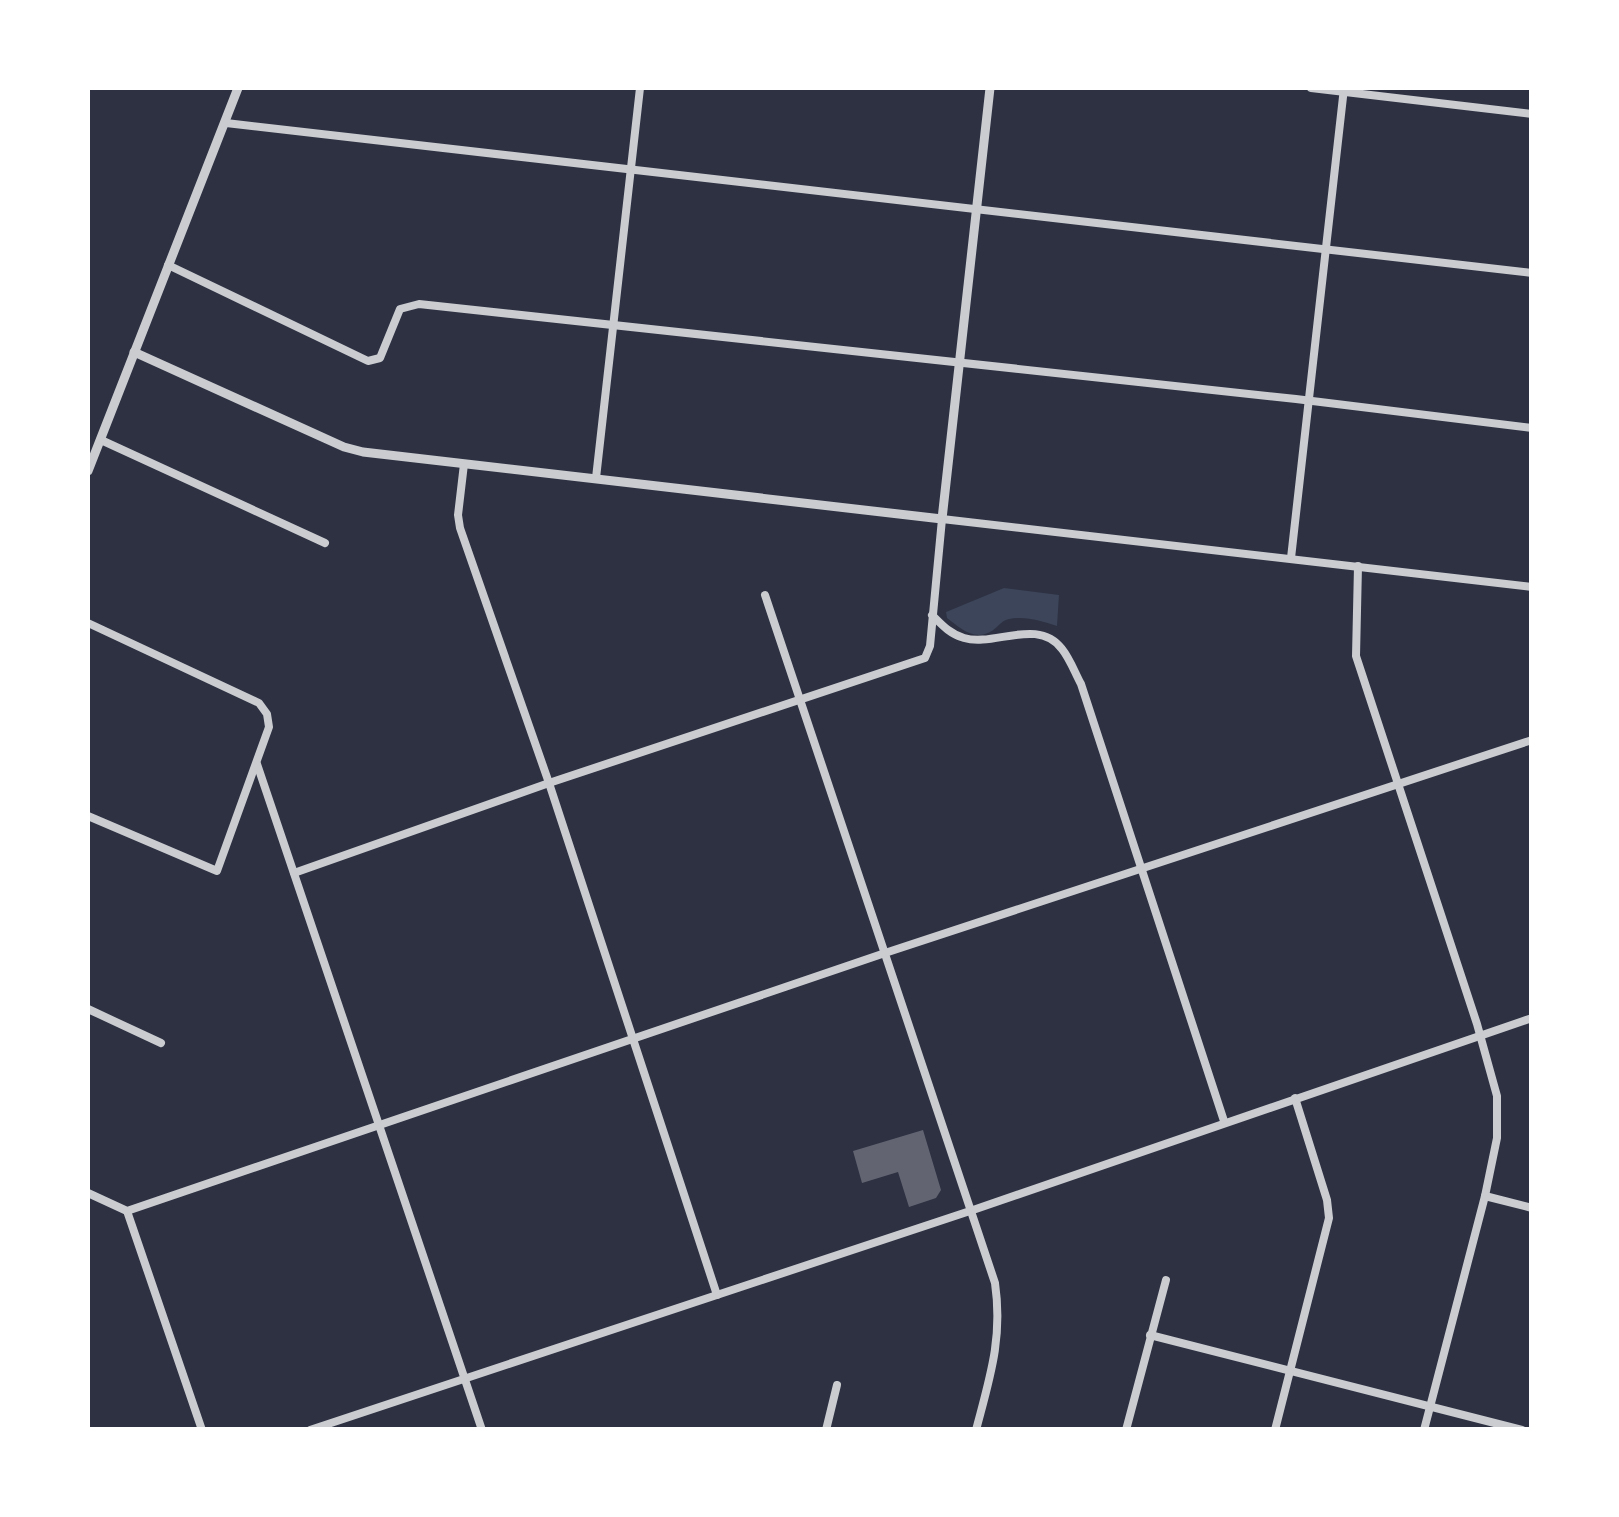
<svg xmlns="http://www.w3.org/2000/svg" width="1619" height="1517" viewBox="0 0 1619 1517" font-family="Lora,serif">
	<rect width="100%" height="100%" fill="#2d3142"/>
	<path fill="#3c4559" d="M1004,588L1059,595L1057,626C1041,621 1026,616 1009,619C1000,621 998,628 990,632C973,641 959,627 947,618L946,612Z"/>
	<path fill="#626471" d="M923,1130L941,1190L936,1198L909,1207L898,1172L862,1183L853,1151Z"/>
	<g fill="none" stroke-linecap="round" stroke-linejoin="round">
		<g stroke="#caccd0" stroke-width="8">
			<path d="M1311,88L1532,114"/>
			<path d="M226,123L1532,273"/>
			<path d="M168,265L368,361L380,358L400,309L419,304L1296,399L1532,428"/>
			<path d="M101,440L325,543"/>
			<path d="M464,464L458,515L460,528L549,783L717,1295"/>
			<path d="M596,478L640,88"/>
			<path d="M1291,558L1344,88"/>
			<path d="M1358,566L1356,656L1477,1024L1497,1096V1138L1485,1196L1424,1430"/>
			<path d="M765,595L995,1283C1003,1338 990,1377 976,1430"/>
			<path d="M932,615C942,625 950,634 964,638C994,647 1038,617 1062,649C1070,659 1075,673 1081,684L1224,1121"/>
			<path d="M88,623L259,703L267,714L269,727L217,871L88,816"/>
			<path d="M257,764L482,1430"/>
			<path d="M294,873L549,783L925,658L930,646L942,519L1532,587"/>
			<path d="M88,1009L161,1043"/>
			<path d="M88,1193L127,1211L885,953L1532,740"/>
			<path d="M1485,1196L1532,1208"/>
			<path d="M127,1211L202,1430"/>
			<path d="M1150,1335L1522,1430"/>
			<path d="M310,1430L973,1210L1532,1018"/>
			<path d="M826,1430L837,1385"/>
			<path d="M1126,1430L1166,1280"/>
			<path d="M1275,1430L1329,1218L1327,1200L1295,1098"/>
		</g>
		<g stroke="#caccd0" stroke-width="9">
			<path d="M134,352L344,447L363,452L942,519L990,88"/>
			<path d="M88,471L238,88"/>
		</g>
	</g>
	<rect width="1619" height="1517" fill="none" stroke="#ffffff" stroke-width="180"/>
</svg>
